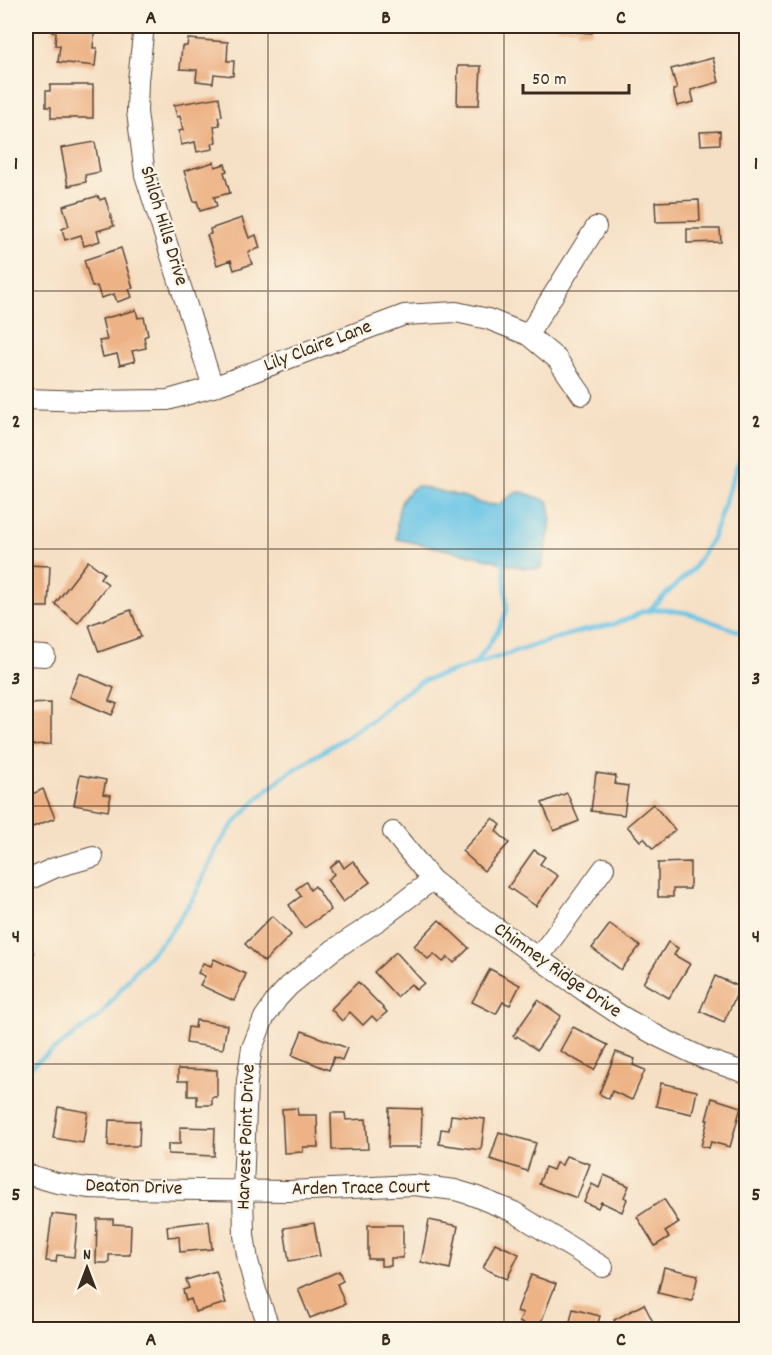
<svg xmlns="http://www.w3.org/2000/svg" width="772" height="1355" viewBox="0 0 772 1355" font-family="Dekko,sans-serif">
	<rect width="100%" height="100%" fill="#fcf5e5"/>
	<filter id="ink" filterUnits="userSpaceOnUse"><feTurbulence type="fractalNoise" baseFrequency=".0167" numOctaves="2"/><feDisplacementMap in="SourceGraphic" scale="12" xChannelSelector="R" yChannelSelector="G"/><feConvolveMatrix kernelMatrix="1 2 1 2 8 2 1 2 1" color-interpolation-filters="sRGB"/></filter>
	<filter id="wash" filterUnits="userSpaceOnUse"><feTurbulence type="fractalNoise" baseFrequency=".008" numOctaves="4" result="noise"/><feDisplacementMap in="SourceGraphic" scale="24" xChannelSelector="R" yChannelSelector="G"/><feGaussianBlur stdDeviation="1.35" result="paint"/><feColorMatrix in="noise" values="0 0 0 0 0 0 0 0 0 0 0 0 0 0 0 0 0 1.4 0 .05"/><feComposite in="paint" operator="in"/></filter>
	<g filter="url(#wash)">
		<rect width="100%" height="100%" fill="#f6e0c5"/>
		<path fill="#67c4e6" stroke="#517782" stroke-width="1.5" d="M417,486L465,497L482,504L498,505L515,493L522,492L548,501C555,522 546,546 541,567L538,569C521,569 505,564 490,559L397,539C397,518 396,497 417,486Z"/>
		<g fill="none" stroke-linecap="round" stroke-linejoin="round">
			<g stroke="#67c4e6" stroke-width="4.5">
				<path d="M648,611L693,569L713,537L736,469L746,448"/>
				<path d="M475,664C487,647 502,629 507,608L504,564L501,560"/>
				<path d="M26,1070L100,1016L133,973L170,933L195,895L217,847L232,826L258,798L284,776L371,721L396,699L422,681L577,632L614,624L633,617L641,612L662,609L688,613L746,634"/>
			</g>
		</g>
		<g id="blocks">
			<g fill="#edb285">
				<path d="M53,26H95L93,48H97L95,66L58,62L60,46L55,45L56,32H52Z"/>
				<path d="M556,26H592V33L577,32L578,28H556Z"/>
				<path d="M188,39L228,42L227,61H234L233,76L214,74L213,83L196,81L197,70L180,69L182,46H187Z"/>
				<path d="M713,58L719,82L691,90L694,102L677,106L673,90L677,89L671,69Z"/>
				<path d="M458,66H481L479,105H457Z"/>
				<path d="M50,85H93V118H51V107H46V91H50Z"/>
				<path d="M219,97L222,116L218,117L220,125L214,126L216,142L212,143L213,149L197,152L195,142L181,145L179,131L183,130L180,116L177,117L174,105Z"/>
				<path d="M720,131V144L701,145L700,132Z"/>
				<path d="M95,142L100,172L85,175L86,182L68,186L61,148Z"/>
				<path d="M214,162L215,167L225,164L227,171L224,172L230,193L214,197L217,206L200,211L197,201L194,202L184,171Z"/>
				<path d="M98,196L100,200L105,198L114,226L97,231L100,241L84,246L81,235L65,240L62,229L69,226L63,206Z"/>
				<path d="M699,200L700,221L656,222L655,202Z"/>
				<path d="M242,218L249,238L256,235L260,248L248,252L252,264L234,270L231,260L217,265L207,235L211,234L210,229Z"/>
				<path d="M687,229H720L721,242L687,243Z"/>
				<path d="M121,248L133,288L129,289L132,297L117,302L114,294L101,298L97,286L92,287L84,260Z"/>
				<path d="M136,310L138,318L144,317L148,335L144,337L146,348L132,351L135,361L120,365L117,354L103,357L99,341L107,340L102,319Z"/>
				<path d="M88,561L104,573L100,578L108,584L78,623L55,604Z"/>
				<path d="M26,565L50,566L48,607H34V611H26Z"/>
				<path d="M131,610L141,637L99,652L89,625Z"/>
				<path d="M79,673L114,688L109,701L117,704L112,715L69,697Z"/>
				<path d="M51,703V744L26,745V704Z"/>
				<path d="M596,773L616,776L615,784L628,786L624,815L591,811Z"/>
				<path d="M80,775L106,780L103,794L111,795L108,811L74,805Z"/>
				<path d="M43,789L55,818L30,828L26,817V797Z"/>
				<path d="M567,793L579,821L554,831L542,803Z"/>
				<path d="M653,804L675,830L653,849L644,838L640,841L627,826Z"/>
				<path d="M493,818L501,825L496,831L509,843L484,871L462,851Z"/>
				<path d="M534,850L545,857L540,864L558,876L536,906L508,887Z"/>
				<path d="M339,860L344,868L353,861L370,882L343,902L327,880L334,874L330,868Z"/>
				<path d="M690,862V889H673V897H658V863Z"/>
				<path d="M306,882L310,890L315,886L331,910L304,928L289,905L301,896L296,889Z"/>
				<path d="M272,916L291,935L264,962L245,944Z"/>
				<path d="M439,920L469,948L454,963L448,957L443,962L434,954L428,959L414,946Z"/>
				<path d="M610,924L640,946L621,970L592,948Z"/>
				<path d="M26,933L34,954L26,957Z"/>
				<path d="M668,942L678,948L674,955L690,964L669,998L643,983Z"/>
				<path d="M396,952L424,983L416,990L411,984L397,997L374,972Z"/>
				<path d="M214,959L246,974L234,1001L200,985L205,976L198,973L203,963L211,966Z"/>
				<path d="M490,969L520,985L510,1005L503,1002L496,1014L472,1002Z"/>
				<path d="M715,976L740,987L724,1022L700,1011Z"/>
				<path d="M358,982L387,1012L377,1021L372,1016L363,1025L350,1012L342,1021L331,1009Z"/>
				<path d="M538,1000L561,1016L537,1050L517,1036L516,1038L513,1036Z"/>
				<path d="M196,1020L227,1025L223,1049L186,1043L188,1027L195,1028Z"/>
				<path d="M573,1027L608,1045L594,1070L560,1051Z"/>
				<path d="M302,1031L347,1048L342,1060L334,1057L329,1070L292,1055Z"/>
				<path d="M616,1052L635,1059L633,1065L645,1070L632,1100L612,1091L609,1099L599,1094Z"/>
				<path d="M178,1069L217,1070V1097H212V1105H197V1096H188V1081H178Z"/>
				<path d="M661,1083L697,1091L692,1114L656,1106Z"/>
				<path d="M712,1098L741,1107L730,1147L711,1142L709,1148L701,1146L708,1120H706Z"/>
				<path d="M58,1107L88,1112L83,1143L53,1138Z"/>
				<path d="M297,1108L298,1115H317L318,1147H303V1152L284,1153L282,1109Z"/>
				<path d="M389,1108L422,1109L421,1147H388Z"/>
				<path d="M331,1113H345L346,1120L366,1119L368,1149L332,1150Z"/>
				<path d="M451,1115L485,1119L481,1150L439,1144L441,1129L449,1130Z"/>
				<path d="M109,1120L140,1121L139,1146H108Z"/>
				<path d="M180,1127L215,1128L214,1156L168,1154V1144H180Z"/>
				<path d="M499,1132L536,1143L527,1171L490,1159Z"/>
				<path d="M566,1156L590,1164L577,1198L539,1184L545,1167L553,1170L556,1163L562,1165Z"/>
				<path d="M604,1175L629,1186L624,1197L627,1199L622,1212L601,1202L598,1208L584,1202L592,1184L599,1188Z"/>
				<path d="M664,1199L679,1223L665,1232L669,1237L655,1246L637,1217Z"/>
				<path d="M52,1214L78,1217L74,1257L57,1255L56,1262L46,1261Z"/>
				<path d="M97,1219H113V1224L131,1225L130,1255H109V1263H96Z"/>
				<path d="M429,1220L458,1226L450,1269L421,1262Z"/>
				<path d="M209,1221L212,1249L180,1252L179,1236L168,1237L167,1226Z"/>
				<path d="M314,1223L320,1256L289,1261L284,1228Z"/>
				<path d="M368,1225H403V1258H391V1266H381V1259H368Z"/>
				<path d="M495,1243L519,1254L507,1279L483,1268Z"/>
				<path d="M664,1267L698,1275L692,1301L658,1293Z"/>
				<path d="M216,1271L226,1303L195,1312L191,1299L186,1301L183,1290L189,1288L186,1280Z"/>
				<path d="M339,1271L343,1281L337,1284L345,1304L310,1318L298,1289Z"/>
				<path d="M531,1275L556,1284L538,1330L519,1322L523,1313L517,1311Z"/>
				<path d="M644,1304L657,1330H619L614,1320Z"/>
				<path d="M573,1309L600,1316L596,1330H568Z"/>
			</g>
		</g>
	</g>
	<g filter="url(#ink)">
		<use href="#blocks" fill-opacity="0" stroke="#574537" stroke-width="1.5"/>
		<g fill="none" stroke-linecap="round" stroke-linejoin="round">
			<defs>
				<g id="minor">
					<path d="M144,26L138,80L137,112L145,175L213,387"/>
					<path d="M528,335L596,227"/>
					<path d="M26,399L87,401L168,400L213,387L404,315L456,312L488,319L528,335L557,359L582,395"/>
					<path d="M26,655L45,656"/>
					<path d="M393,832L432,880L464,905L590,995L623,1017L661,1038L705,1059L746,1073"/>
					<path d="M26,881L54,868L93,857"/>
					<path d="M539,957L604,868"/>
					<path d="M26,1174L57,1183L88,1188L123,1189L289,1191L414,1185L455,1190L472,1195L514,1212L603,1267"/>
					<path d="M270,1330L256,1291L248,1261L244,1235L243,1190L247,1081L252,1048L264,1018L277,999L289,986L333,950L379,920L432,880"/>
				</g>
			</defs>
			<use href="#minor" stroke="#574537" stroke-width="22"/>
			<use href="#minor" stroke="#fff" stroke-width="20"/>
		</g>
	</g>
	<path fill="none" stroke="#3b2a1e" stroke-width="1.5" stroke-opacity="0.55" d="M268,26V1330M504,26V1330M26,291H746M26,549H746M26,806H746M26,1064H746"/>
	<g text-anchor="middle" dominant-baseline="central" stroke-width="4.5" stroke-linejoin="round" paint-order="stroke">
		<g font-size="20" fill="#3b2a1e" stroke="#fcf5e5">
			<text transform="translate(163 226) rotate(73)">Shiloh Hills Drive</text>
			<text transform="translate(318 347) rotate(-21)">Lily Claire Lane</text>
			<text transform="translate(557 971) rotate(35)">Chimney Ridge Drive</text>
			<text transform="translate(247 1137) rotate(-88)">Harvest Point Drive</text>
			<text transform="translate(134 1188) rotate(2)">Deaton Drive</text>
			<text transform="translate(361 1189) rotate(-1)">Arden Trace Court</text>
		</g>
	</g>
	<rect width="772" height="1355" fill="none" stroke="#fcf5e5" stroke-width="66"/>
	<g transform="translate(87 1268)" stroke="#fcf5e5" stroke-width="4.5" paint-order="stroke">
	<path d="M0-4.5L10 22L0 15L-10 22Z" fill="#3b2a1e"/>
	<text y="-9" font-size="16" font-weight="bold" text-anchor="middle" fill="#3b2a1e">N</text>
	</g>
	<path d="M523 84v9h106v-9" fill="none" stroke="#3b2a1e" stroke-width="3"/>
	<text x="532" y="84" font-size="18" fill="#3b2a1e" stroke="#fcf5e5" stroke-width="4.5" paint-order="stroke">50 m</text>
	<rect x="33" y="33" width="706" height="1289" fill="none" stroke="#3b2a1e" stroke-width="2"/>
	<g font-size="20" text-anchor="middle" font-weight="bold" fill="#3b2a1e">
		<text x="151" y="23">A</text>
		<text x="386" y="23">B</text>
		<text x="621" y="23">C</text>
		<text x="16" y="169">1</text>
		<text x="756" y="169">1</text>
		<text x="16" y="427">2</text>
		<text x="756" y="427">2</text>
		<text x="16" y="684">3</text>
		<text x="756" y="684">3</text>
		<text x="16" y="942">4</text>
		<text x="756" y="942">4</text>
		<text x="16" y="1200">5</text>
		<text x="756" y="1200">5</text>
		<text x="151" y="1345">A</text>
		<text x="386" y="1345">B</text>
		<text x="621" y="1345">C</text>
	</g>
</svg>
